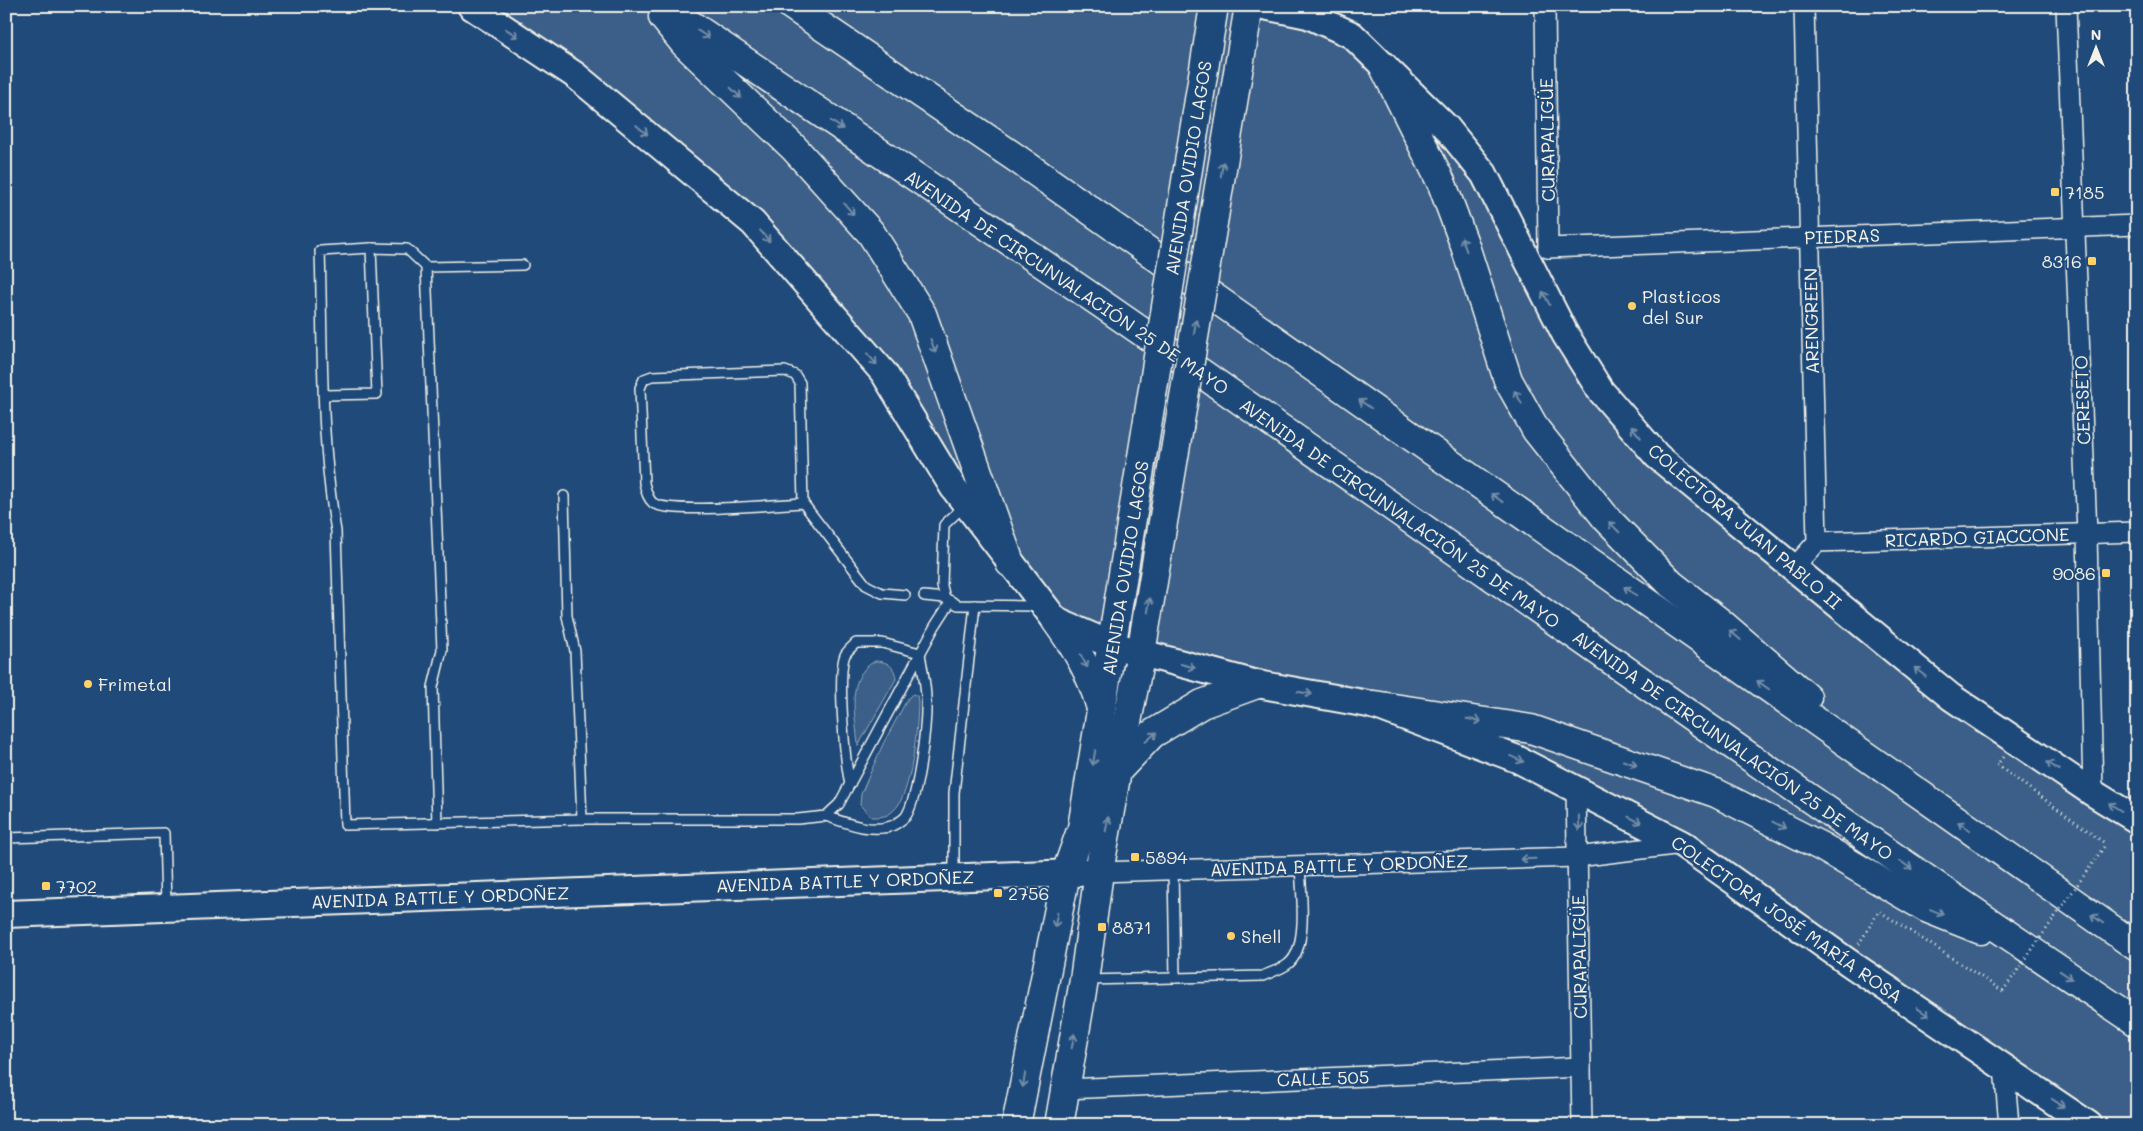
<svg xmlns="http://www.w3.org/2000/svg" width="2143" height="1131" viewBox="0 0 2143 1131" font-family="Mali,sans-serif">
	<rect width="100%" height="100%" fill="#1f4a7a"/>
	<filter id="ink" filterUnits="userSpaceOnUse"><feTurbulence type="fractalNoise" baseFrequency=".02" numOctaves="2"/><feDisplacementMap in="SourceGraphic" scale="10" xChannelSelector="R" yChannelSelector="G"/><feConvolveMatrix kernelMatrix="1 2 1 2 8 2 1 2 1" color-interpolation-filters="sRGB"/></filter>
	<g filter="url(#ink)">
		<g fill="#3a5f88" stroke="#97a8b8">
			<path d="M471,6H1264L1308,15L1446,127L1600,390L1794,568L2137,820V1125H2089L1682,844L1517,759L1056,621L884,373L753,223Z"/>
			<path d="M875,661C887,661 895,666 896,679L858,746C856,716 844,678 875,661Z"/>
			<path d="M913,694L917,696L918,701C918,725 912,796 893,811C887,817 880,817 871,817L860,805L861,794L883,744L908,698Z"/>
		</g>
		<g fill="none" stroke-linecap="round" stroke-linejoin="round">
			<defs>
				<g id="service">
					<path d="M523,265L426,267L407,249L371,248L320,251C323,344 320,439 336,531L345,825L582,819H798L826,816L839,804L935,626L951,601"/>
					<path d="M426,267L442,650L433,687L437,823"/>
					<path d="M325,395L377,394L371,248"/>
					<path d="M564,496L567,616L575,651L582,819"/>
					<path d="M803,503C778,504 670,515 653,503C647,498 646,490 644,483L640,388L644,379L652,376L785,371L795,375L800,383L803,503L866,585L882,593L905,595"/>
					<path d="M924,596L945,598L958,605L1038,606"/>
					<path d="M945,598L942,586L944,525L965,505"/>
					<path d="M826,816C846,823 873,834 894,825C897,823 904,819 906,816C919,796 927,723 926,699C926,684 922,668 920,653L882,643H856C853,646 847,651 845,655C837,674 845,762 850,784"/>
					<path d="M6,838L164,833L166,905"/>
					<path d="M1173,870L1175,978"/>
					<path d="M954,876V793L975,605"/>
					<path d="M1086,980L1263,976C1271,972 1282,969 1288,964C1309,948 1301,891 1300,866"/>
				</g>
				<g id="minor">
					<path d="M1545,6L1548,248"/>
					<path d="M2066,6L2087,534L2093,793"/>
					<path d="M1548,248L2137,225"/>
					<path d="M1817,542L2137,532"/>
					<path d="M1794,568L1817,542L1804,6"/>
					<path d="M1576,790L1582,1125"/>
					<path d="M1099,872L1577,857L1682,844"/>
					<path d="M2004,1067L2009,1125"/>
					<path d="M1065,1089L1581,1067"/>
				</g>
				<g id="secondary">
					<path d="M471,6L575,75L753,223L884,373L953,487L1056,621L1112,645L1257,684L1374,705L1517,759L1682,844L1848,962L2089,1125"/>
					<path d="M1264,6L1308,15L1352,35L1446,127L1484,174L1565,334L1600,390L1657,456L1951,697L2093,793L2137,820"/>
					<path d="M6,914L1099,872"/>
				</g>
				<g id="primary">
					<path d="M1184,194L1214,6"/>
					<path d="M1214,217L1249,6"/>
					<path d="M1056,621C1077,650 1090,671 1100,705"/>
					<path d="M1117,771L1152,734L1202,704L1257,684"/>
					<path d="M1016,1125L1066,873L1082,828L1151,401"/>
					<path d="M1059,1125L1084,980L1099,872L1117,771L1141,653L1179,427"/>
				</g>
				<g id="motorway">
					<path d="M663,6C812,107 961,207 1109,309C1452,546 1790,790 2137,1022"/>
					<path d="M792,6L1016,158L2137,947"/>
					<path d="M663,17L684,43L794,148L871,233L922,314L1010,563"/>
					<path d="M1384,67L1442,184L1465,246L1508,380L1536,430L1606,518L1671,584L1721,623L1807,697"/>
					<path d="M1374,705L1531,729L1716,793L1822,847L1926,908L1981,930"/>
				</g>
			</defs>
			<use href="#service" stroke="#f4f1e8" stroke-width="12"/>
			<use href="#minor" stroke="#f4f1e8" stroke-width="22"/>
			<use href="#secondary" stroke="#f4f1e8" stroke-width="30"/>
			<use href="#primary" stroke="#f4f1e8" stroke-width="31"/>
			<use href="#motorway" stroke="#f4f1e8" stroke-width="31"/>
			<g stroke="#f4f1e8" stroke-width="3" stroke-dasharray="1 4" stroke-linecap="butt">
				<path d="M2003,757L1997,765L2106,844"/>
				<path d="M1859,944L1879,911L2003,991"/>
			</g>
			<use href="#service" stroke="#1f4a7a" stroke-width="9"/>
			<use href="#minor" stroke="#1f4a7a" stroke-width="19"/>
			<use href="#secondary" stroke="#1f4a7a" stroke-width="26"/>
			<use href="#primary" stroke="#1f4a7a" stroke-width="28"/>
			<use href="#motorway" stroke="#1f4a7a" stroke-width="28"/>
			<defs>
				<g id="primary-bridge">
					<path d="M1151,401L1184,194"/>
					<path d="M1179,427L1214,217"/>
				</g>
			</defs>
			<use href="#primary-bridge" stroke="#f4f1e8" stroke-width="31" stroke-linecap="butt"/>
			<path stroke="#f4f1e8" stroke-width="3" stroke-dasharray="1 4" stroke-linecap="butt" d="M2003,991L2106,844"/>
			<use href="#primary-bridge" stroke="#1f4a7a" stroke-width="28"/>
		</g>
		<defs><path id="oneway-shaft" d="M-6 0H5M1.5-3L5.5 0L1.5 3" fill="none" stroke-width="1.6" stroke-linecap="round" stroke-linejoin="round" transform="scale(1.25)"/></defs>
		<g stroke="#748da6">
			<use href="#oneway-shaft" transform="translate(512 33) rotate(33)"/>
			<use href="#oneway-shaft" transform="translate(703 34) rotate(34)"/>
			<use href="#oneway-shaft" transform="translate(736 93) rotate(44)"/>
			<use href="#oneway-shaft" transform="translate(837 125) rotate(34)"/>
			<use href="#oneway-shaft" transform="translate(642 130) rotate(40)"/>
			<use href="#oneway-shaft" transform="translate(1222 169) rotate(-81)"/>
			<use href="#oneway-shaft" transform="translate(849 209) rotate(48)"/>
			<use href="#oneway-shaft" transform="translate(765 236) rotate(49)"/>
			<use href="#oneway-shaft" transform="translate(1464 244) rotate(-109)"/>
			<use href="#oneway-shaft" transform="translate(1546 298) rotate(-118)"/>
			<use href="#oneway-shaft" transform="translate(1195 327) rotate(-81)"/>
			<use href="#oneway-shaft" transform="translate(933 346) rotate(70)"/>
			<use href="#oneway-shaft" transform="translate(872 359) rotate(49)"/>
			<use href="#oneway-shaft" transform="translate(1518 397) rotate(-120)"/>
			<use href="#oneway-shaft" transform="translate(1365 404) rotate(-145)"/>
			<use href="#oneway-shaft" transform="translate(1636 432) rotate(-130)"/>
			<use href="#oneway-shaft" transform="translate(1497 498) rotate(-145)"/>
			<use href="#oneway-shaft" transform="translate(1614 527) rotate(-135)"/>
			<use href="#oneway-shaft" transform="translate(1630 591) rotate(-145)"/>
			<use href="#oneway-shaft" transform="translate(1149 605) rotate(-81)"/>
			<use href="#oneway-shaft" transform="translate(1735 635) rotate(-139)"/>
			<use href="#oneway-shaft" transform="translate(1084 661) rotate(62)"/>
			<use href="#oneway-shaft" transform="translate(1188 666) rotate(15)"/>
			<use href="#oneway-shaft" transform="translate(1920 672) rotate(-141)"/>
			<use href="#oneway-shaft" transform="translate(1763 685) rotate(-145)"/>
			<use href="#oneway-shaft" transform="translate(1305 693) rotate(10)"/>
			<use href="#oneway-shaft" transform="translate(1474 720) rotate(9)"/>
			<use href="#oneway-shaft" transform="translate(1151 737) rotate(-41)"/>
			<use href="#oneway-shaft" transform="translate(1094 758) rotate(99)"/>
			<use href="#oneway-shaft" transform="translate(1517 759) rotate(24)"/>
			<use href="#oneway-shaft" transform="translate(1630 763) rotate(19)"/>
			<use href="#oneway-shaft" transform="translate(2053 766) rotate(-146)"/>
			<use href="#oneway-shaft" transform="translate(2115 807) rotate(-148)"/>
			<use href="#oneway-shaft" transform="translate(1635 820) rotate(26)"/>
			<use href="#oneway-shaft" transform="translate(1579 823) rotate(89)"/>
			<use href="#oneway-shaft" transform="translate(1107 824) rotate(-80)"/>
			<use href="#oneway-shaft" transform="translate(1779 825) rotate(27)"/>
			<use href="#oneway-shaft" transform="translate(1964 826) rotate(-145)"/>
			<use href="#oneway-shaft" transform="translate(1528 859) rotate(178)"/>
			<use href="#oneway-shaft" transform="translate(1906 865) rotate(35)"/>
			<use href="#oneway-shaft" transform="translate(1937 912) rotate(22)"/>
			<use href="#oneway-shaft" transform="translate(2097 919) rotate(-145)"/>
			<use href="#oneway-shaft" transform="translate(1056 920) rotate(101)"/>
			<use href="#oneway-shaft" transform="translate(2066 975) rotate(34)"/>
			<use href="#oneway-shaft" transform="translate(1923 1012) rotate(34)"/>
			<use href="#oneway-shaft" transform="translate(1073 1041) rotate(-80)"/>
			<use href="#oneway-shaft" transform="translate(1024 1080) rotate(100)"/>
			<use href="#oneway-shaft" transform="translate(2058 1103) rotate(34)"/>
		</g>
	</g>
	<g fill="#ffd166" stroke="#1f4a7a" stroke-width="2">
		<rect x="2050" y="187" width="10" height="10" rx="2.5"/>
		<rect x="2087" y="256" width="10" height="10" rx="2.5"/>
		<circle cx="1632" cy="306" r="5"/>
		<rect x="2101" y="568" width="10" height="10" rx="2.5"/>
		<circle cx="88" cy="684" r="5"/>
		<rect x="1130" y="852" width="10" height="10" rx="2.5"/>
		<rect x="41" y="881" width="10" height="10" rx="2.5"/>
		<rect x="993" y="888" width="10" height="10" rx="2.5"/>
		<rect x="1097" y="922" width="10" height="10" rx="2.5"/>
		<circle cx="1231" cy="936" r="5"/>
	</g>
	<g text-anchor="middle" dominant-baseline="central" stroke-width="4" stroke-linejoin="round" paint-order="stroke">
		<g font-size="18" fill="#f4f1e8" stroke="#1f4a7a">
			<text transform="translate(1547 140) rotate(-91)">CURAPALIGÜE</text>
			<text transform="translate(1188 168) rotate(-81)">AVENIDA OVIDIO LAGOS</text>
			<text transform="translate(1842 236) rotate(-2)">PIEDRAS</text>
			<text transform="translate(1067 282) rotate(34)">AVENIDA DE CIRCUNVALACIÓN 25 DE MAYO</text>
			<text transform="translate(1811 321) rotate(-91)">ARENGREEN</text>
			<text transform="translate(2082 400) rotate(-92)">CERESETO</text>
			<text transform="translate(1400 513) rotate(35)">AVENIDA DE CIRCUNVALACIÓN 25 DE MAYO</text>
			<text transform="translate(1745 526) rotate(40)">COLECTORA JUAN PABLO II</text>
			<text transform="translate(1977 537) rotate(-2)">RICARDO GIACCONE</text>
			<text transform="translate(1125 568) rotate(-81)">AVENIDA OVIDIO LAGOS</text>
			<text transform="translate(1733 745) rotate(35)">AVENIDA DE CIRCUNVALACIÓN 25 DE MAYO</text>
			<text transform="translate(1339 865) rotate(-2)">AVENIDA BATTLE Y ORDOÑEZ</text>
			<text transform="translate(845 881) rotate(-2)">AVENIDA BATTLE Y ORDOÑEZ</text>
			<text transform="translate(440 897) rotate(-2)">AVENIDA BATTLE Y ORDOÑEZ</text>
			<text transform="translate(1787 919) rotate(35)">COLECTORA JOSÉ MARÍA ROSA</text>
			<text transform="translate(1579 957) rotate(-91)">CURAPALIGÜE</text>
			<text transform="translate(1323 1078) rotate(-2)">CALLE 505</text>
		</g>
		<g font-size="18" fill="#f4f1e8" stroke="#1f4a7a" text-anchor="start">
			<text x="2065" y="192">7185</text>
			<text x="2082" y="261" text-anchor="end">8316</text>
			<text x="1642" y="296">Plasticos<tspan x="1642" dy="21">del Sur</tspan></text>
			<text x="2096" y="573" text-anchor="end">9086</text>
			<text x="98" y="684">Frimetal</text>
			<text x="1145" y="857">5894</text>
			<text x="56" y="886">7702</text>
			<text x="1008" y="893">2756</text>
			<text x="1112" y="927">8871</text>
			<text x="1241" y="936">Shell</text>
		</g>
	</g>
	<rect width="2143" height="1131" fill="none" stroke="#1f4a7a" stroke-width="25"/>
	<rect x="12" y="12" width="2118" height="1106" fill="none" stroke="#f4f1e8" stroke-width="2" filter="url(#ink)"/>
	<g transform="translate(2096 48)" stroke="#1f4a7a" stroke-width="4" paint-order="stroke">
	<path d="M0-4L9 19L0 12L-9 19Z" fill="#f4f1e8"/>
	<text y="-8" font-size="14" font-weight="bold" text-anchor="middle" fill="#f4f1e8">N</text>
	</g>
</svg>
